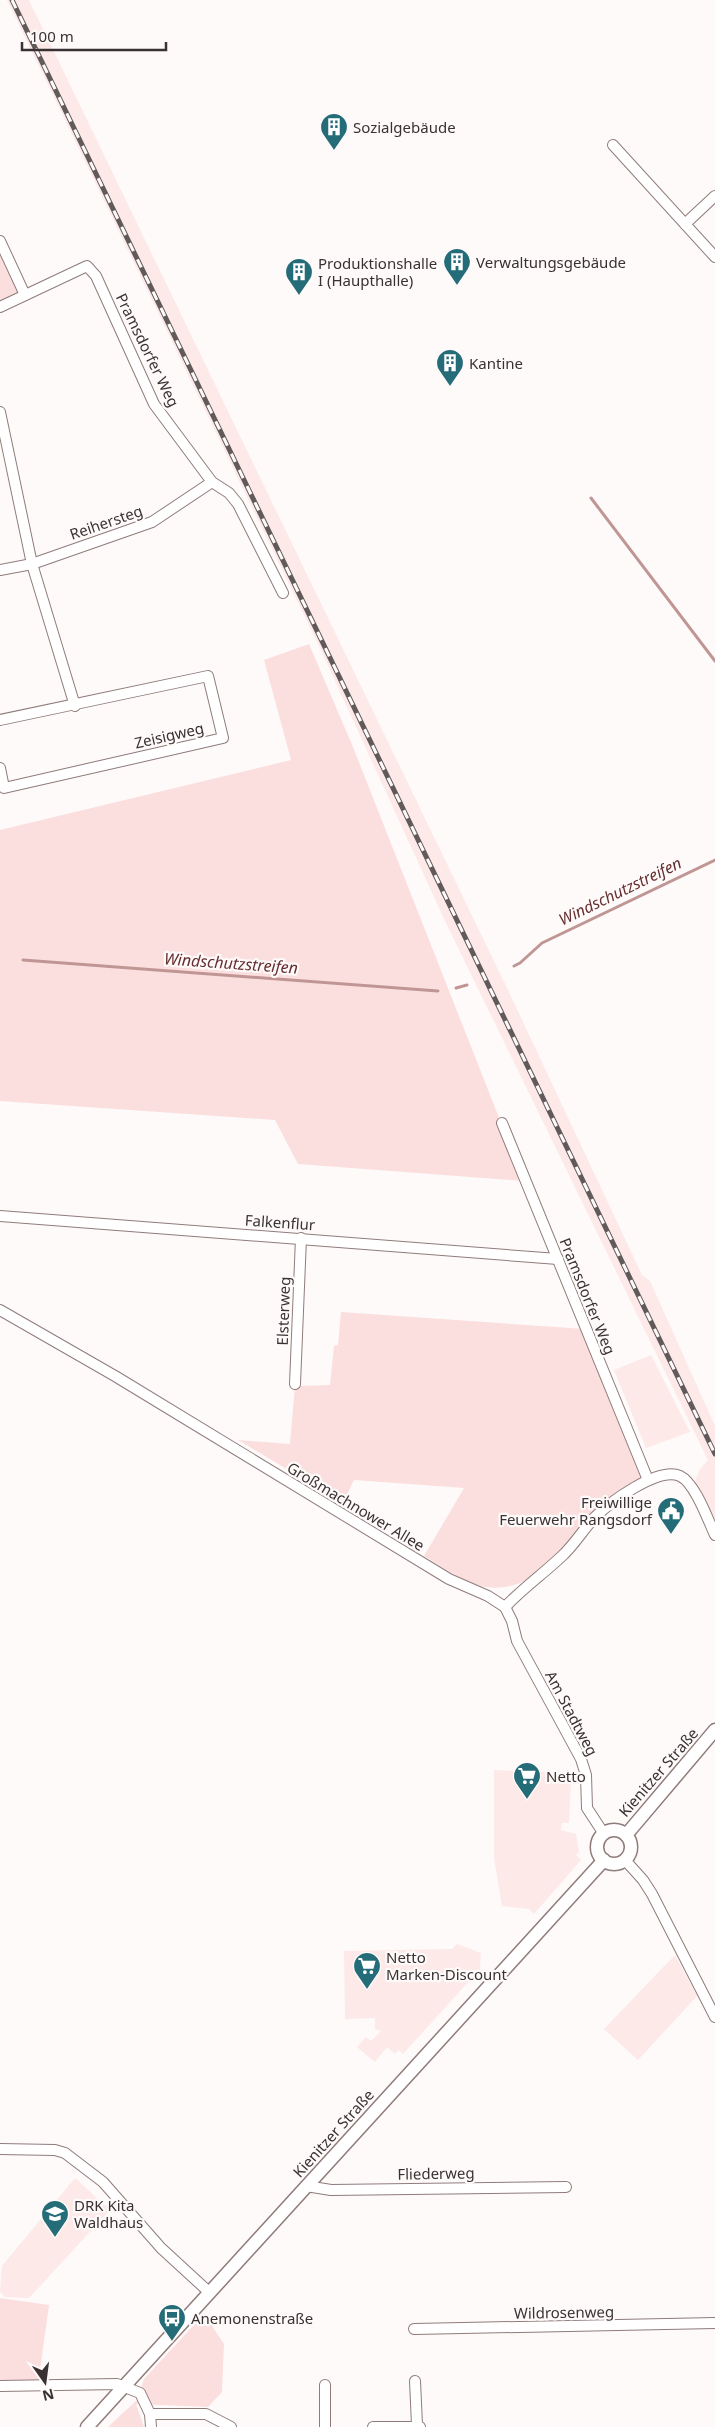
<svg xmlns="http://www.w3.org/2000/svg" width="715" height="2427" viewBox="0 0 715 2427" font-family="'Noto Sans',sans-serif">
	<rect width="100%" height="100%" fill="#fefafa"/>
	<g fill="#fce9e8">
		<path d="M7,0H29L507,988L642,1275L650,1281L715,1426V1519L695,1481L700,1469L708,1460L445,921L319,646Z"/>
		<path d="M651,1355L690,1432L646,1448L614,1370Z"/>
		<path d="M494,1770L564,1773L563,1783H571L569,1823H562L561,1830L576,1834L579,1852L576,1855L581,1860L534,1914L529,1909L502,1906L494,1858Z"/>
		<path d="M457,1944L481,1953L480,1969L403,2054L399,2050L395,2054L387,2047L375,2062L357,2047L366,2037L371,2041L381,2031L375,2029V2018L345,2019L344,1951L452,1949Z"/>
		<path d="M675,1955L697,1996L638,2060L604,2029Z"/>
		<path d="M75,2178L110,2210L29,2298L5,2297L0,2292L2,2266Z"/>
	</g>
	<g fill="#fbdfde">
		<path d="M0,241L25,295L0,307Z"/>
		<path d="M309,644L353,747L524,1181L298,1164L275,1120L0,1101V830L291,760L264,660Z"/>
		<path d="M341,1312L585,1329L648,1480C638,1487 625,1493 616,1501C581,1535 534,1602 477,1585C458,1579 441,1566 424,1556L464,1488L354,1480L343,1503L238,1440L290,1444L295,1386L330,1385L334,1346L338,1345Z"/>
		<path d="M0,2298L49,2305L38,2385L0,2386Z"/>
		<path d="M204,2314L224,2344L222,2392L208,2407L136,2404L144,2427H108L137,2400L144,2379Z"/>
	</g>
	<g fill="none" stroke-linecap="round" stroke-linejoin="round">
		<g stroke="#c09695" stroke-width="3">
			<path d="M591,498L715,661"/>
			<path d="M23,960L438,991"/>
			<path d="M514,966L520,963L542,943L715,860"/>
			<path d="M456,988L467,985"/>
		</g>
		<defs>
			<g id="minor">
				<path d="M613,145L715,257"/>
				<path d="M685,224L715,196"/>
				<path d="M0,241L25,295"/>
				<path d="M0,307L87,266L96,276L154,404L212,482L229,493L238,504L283,593"/>
				<path d="M0,412L32,564L75,706"/>
				<path d="M0,570L32,564L152,522L212,482"/>
				<path d="M0,720L208,676L223,738L4,788L0,768"/>
				<path d="M502,1123L648,1480"/>
				<path d="M0,1216L558,1259"/>
				<path d="M0,1310L115,1376L449,1579L488,1596L505,1607"/>
				<path d="M295,1384L301,1238"/>
				<path d="M505,1607C523,1588 543,1574 562,1556C574,1545 583,1530 594,1518C609,1503 658,1466 680,1476C695,1483 708,1520 715,1535"/>
				<path d="M505,1607L512,1621L517,1641L581,1759L586,1775L587,1808L604,1834"/>
				<path d="M625,1860L643,1880L652,1894L715,2017"/>
				<path d="M0,2149L55,2150L65,2153L103,2182L161,2248L210,2293"/>
				<path d="M306,2186L331,2190L566,2187"/>
				<path d="M414,2329L715,2323"/>
				<path d="M415,2381L417,2425"/>
				<path d="M325,2385V2427"/>
				<path d="M0,2386L117,2384L140,2393L150,2414L151,2427"/>
				<path d="M150,2414H206L231,2427"/>
				<path d="M373,2427H420"/>
			</g>
			<g id="tertiary">
				<circle cx="614" cy="1847" r="17"/>
				<path d="M626,1835L715,1730"/>
				<path d="M87,2427L604,1860"/>
			</g>
		</defs>
		<use href="#minor" stroke="#8f7c7b" stroke-width="12"/>
		<use href="#tertiary" stroke="#8f7c7b" stroke-width="15"/>
		<use href="#minor" stroke="#fff" stroke-width="10"/>
		<use href="#tertiary" stroke="#fff" stroke-width="12"/>
		<defs>
			<path id="rail" d="M12,0L715,1454"/>
		</defs>
		<use href="#rail" stroke="#615a5a" stroke-width="5"/>
		<use href="#rail" stroke="#fefafa" stroke-width="3" stroke-dasharray="9" stroke-linecap="butt"/>
	</g>
	<defs>
		<symbol id="building-pin" viewBox="-11 -11 22 30"><path d="M0 17L-7.5 6A9.5 9.5 0 1 1 7.5 6Z" fill="#256c79" stroke="#fefafa"/><path d="M-4-6H4V6H1V3H-1V6H-4ZM-2.5-4.3h1.7v1.8h-1.7ZM.8-4.3h1.7v1.8H.8ZM-2.5-1h1.7V.8h-1.7ZM.8-1h1.7V.8H.8Z" fill="#fff"/></symbol>
		<symbol id="civic-pin" viewBox="-11 -11 22 30"><path d="M0 17L-7.5 6A9.5 9.5 0 1 1 7.5 6Z" fill="#256c79" stroke="#fefafa"/><path d="M-.6-6.5H3V-4.5H.6V-3L4-1V1h2V6H-6V1h2V-1L-.6-3ZM-1.2 2.5V6h2.4V2.5Z" fill="#fff"/></symbol>
		<symbol id="supermarket-pin" viewBox="-11 -11 22 30"><path d="M0 17L-7.5 6A9.5 9.5 0 1 1 7.5 6Z" fill="#256c79" stroke="#fefafa"/><path d="M-6-5.5h2.5l.6 2H6L4.5 2H-2.5L-4.4-4H-6ZM-1.5 3.2a1.3 1.3 0 1 0 .1 0ZM3 3.2a1.3 1.3 0 1 0 .1 0Z" fill="#fff"/></symbol>
		<symbol id="school-pin" viewBox="-11 -11 22 30"><path d="M0 17L-7.5 6A9.5 9.5 0 1 1 7.5 6Z" fill="#256c79" stroke="#fefafa"/><path d="M0-5L7-2L0 1L-7-2ZM-4 1L0 2.5L4 1V4Q0 6-4 4Z" fill="#fff"/></symbol>
		<symbol id="bus-pin" viewBox="-11 -11 22 30"><path d="M0 17L-7.5 6A9.5 9.5 0 1 1 7.5 6Z" fill="#256c79" stroke="#fefafa"/><path d="M-5-6H5V4H4V6H2V4H-2V6H-4V4H-5ZM-3.5-4V0h7V-4ZM-3.5 1.2v1.5H-2V1.2ZM2 1.2v1.5H3.5V1.2Z" fill="#fff"/></symbol>
	</defs>
	<g fill-rule="evenodd">
		<use href="#building-pin" x="318" y="111" width="32" height="43"/>
		<use href="#building-pin" x="441" y="246" width="32" height="43"/>
		<use href="#building-pin" x="283" y="256" width="32" height="43"/>
		<use href="#building-pin" x="434" y="347" width="32" height="43"/>
		<use href="#civic-pin" x="655" y="1495" width="32" height="43"/>
		<use href="#supermarket-pin" x="511" y="1760" width="32" height="43"/>
		<use href="#supermarket-pin" x="351" y="1950" width="32" height="43"/>
		<use href="#school-pin" x="39" y="2198" width="32" height="43"/>
		<use href="#bus-pin" x="156" y="2302" width="32" height="43"/>
	</g>
	<g text-anchor="middle" dominant-baseline="central" stroke-width="4.5" stroke-linejoin="round" paint-order="stroke">
		<g font-size="15" fill="#3a3232" stroke="#fefafa" text-anchor="start">
			<text x="353" y="127">Sozialgebäude</text>
			<text x="476" y="262">Verwaltungsgebäude</text>
			<text x="318" y="263">Produktionshalle<tspan x="318" dy="17">I (Haupthalle)</tspan></text>
			<text x="469" y="363">Kantine</text>
			<text x="652" y="1502" text-anchor="end">Freiwillige<tspan x="652" dy="17">Feuerwehr Rangsdorf</tspan></text>
			<text x="546" y="1776">Netto</text>
			<text x="386" y="1957">Netto<tspan x="386" dy="17">Marken-Discount</tspan></text>
			<text x="74" y="2205">DRK Kita<tspan x="74" dy="17">Waldhaus</tspan></text>
			<text x="191" y="2318">Anemonenstraße</text>
		</g>
		<g font-size="15" fill="#3a3232" stroke="#fefafa">
			<text transform="translate(148 350) rotate(64)">Pramsdorfer Weg</text>
			<text transform="translate(106 522) rotate(-19)">Reihersteg</text>
			<text transform="translate(169 735) rotate(-13)">Zeisigweg</text>
			<text transform="translate(280 1222) rotate(4)">Falkenflur</text>
			<text transform="translate(588 1296) rotate(68)">Pramsdorfer Weg</text>
			<text transform="translate(283 1311) rotate(-88)">Elsterweg</text>
			<text transform="translate(356 1506) rotate(31)">Großmachnower Allee</text>
			<text transform="translate(572 1713) rotate(62)">Am Stadtweg</text>
			<text transform="translate(658 1772) rotate(-49)">Kienitzer Straße</text>
			<text transform="translate(333 2133) rotate(-48)">Kienitzer Straße</text>
			<text transform="translate(436 2173) rotate(-1)">Fliederweg</text>
			<text transform="translate(564 2312) rotate(-1)">Wildrosenweg</text>
		</g>
		<g font-size="16" font-style="italic" fill="#662e2f" stroke="#fefafa">
			<text transform="translate(620 891) rotate(-26)">Windschutzstreifen</text>
			<text transform="translate(231 963) rotate(4)">Windschutzstreifen</text>
		</g>
	</g>
	<g transform="translate(45 2382) rotate(166)" stroke="#fefafa" stroke-width="4" paint-order="stroke">
	<path d="M0-4L9 19L0 12L-9 19Z" fill="#3a3232"/>
	<text y="-8" font-size="14" font-weight="bold" text-anchor="middle" fill="#3a3232">N</text>
	</g>
	<path d="M22 42v8h144v-8" fill="none" stroke="#3a3232" stroke-width="2.5"/>
	<text x="30" y="42" font-size="15" fill="#3a3232" stroke="#fefafa" stroke-width="4" paint-order="stroke">100 m</text>
</svg>
